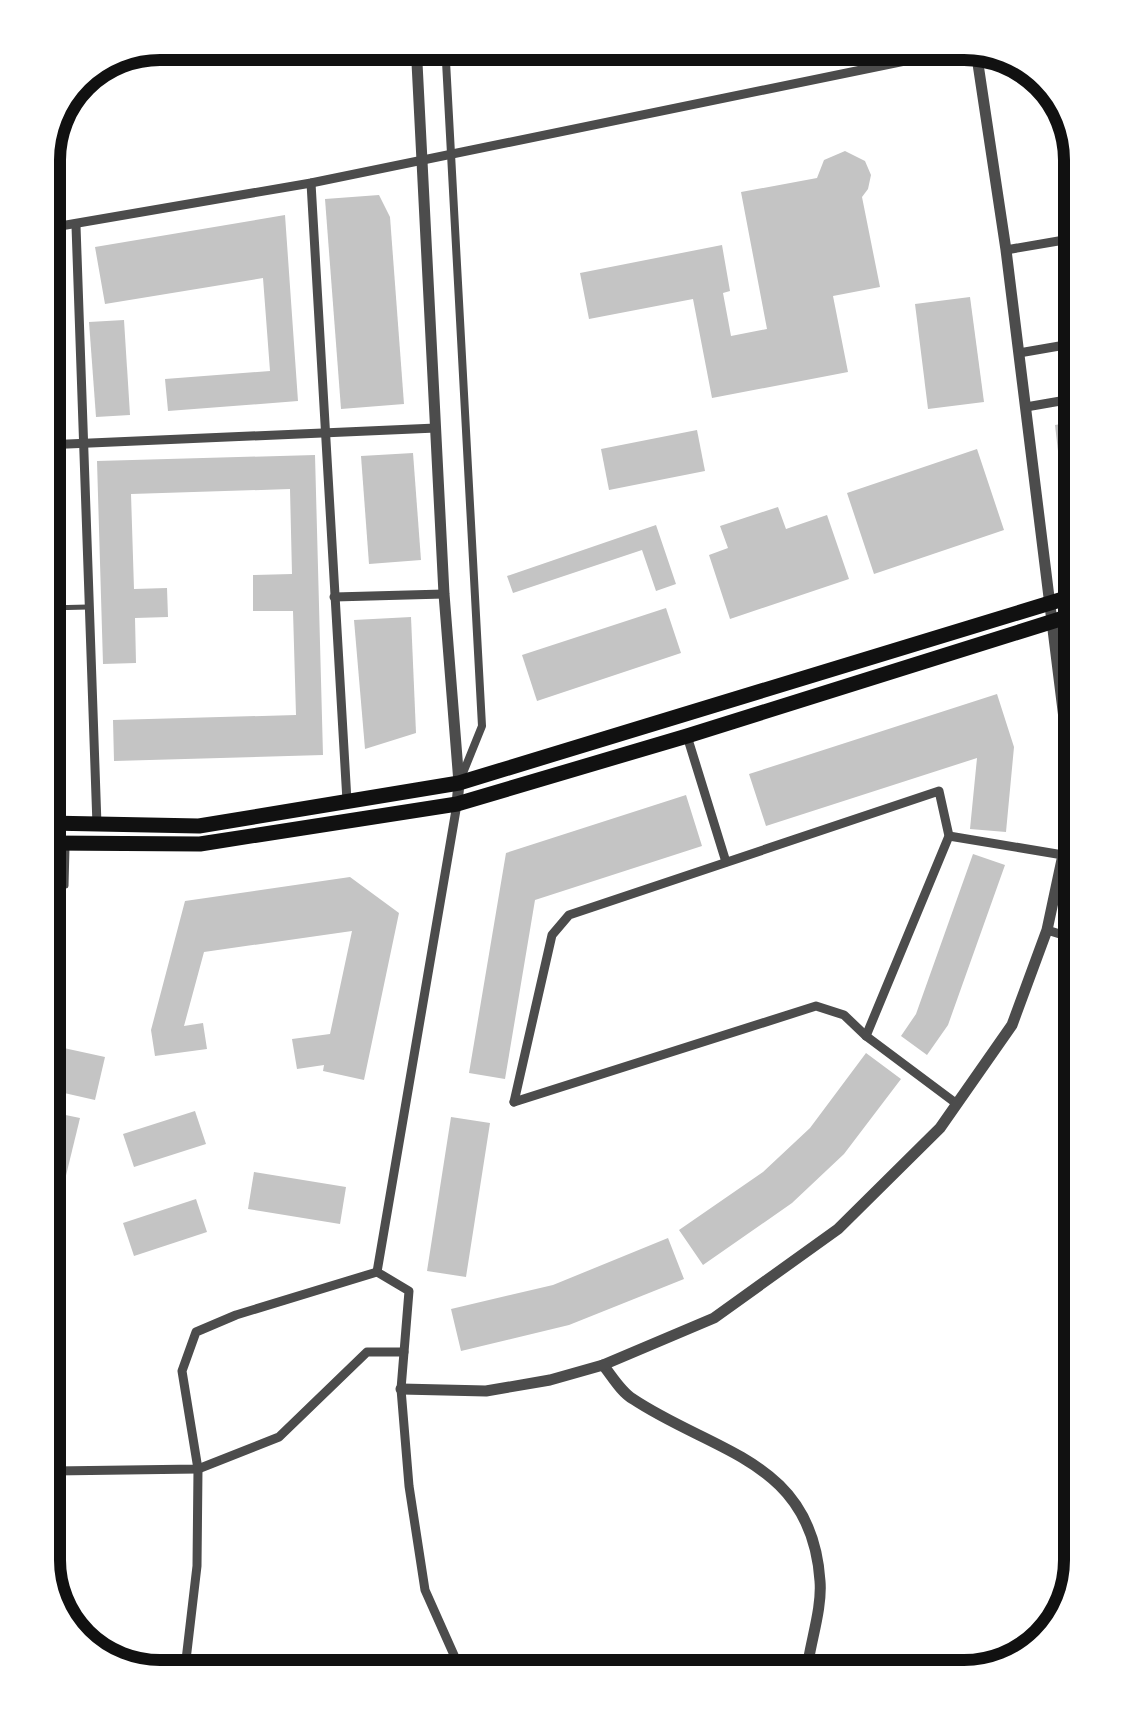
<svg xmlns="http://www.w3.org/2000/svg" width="1124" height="1720" viewBox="0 0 1124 1720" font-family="Montserrat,sans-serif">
	<rect width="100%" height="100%" fill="#fff"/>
	<g fill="#c4c4c4">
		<path d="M845,151L865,161L871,175L868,189L862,197L880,287L833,296L848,372L712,398L693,299L589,319L580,273L722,245L730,291L723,293L731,336L767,329L741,192L817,178L824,160Z"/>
		<path d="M379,195L390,217L404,404L341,409L325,199Z"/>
		<path d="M285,215L298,401L168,411L165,379L270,371L263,278L105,304L95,247Z"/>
		<path d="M970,297L984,402L928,409L915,304Z"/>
		<path d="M124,320L130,415L96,417L89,322Z"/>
		<path d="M1072,422L1073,525L1065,512L1055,425Z"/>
		<path d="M697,430L705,471L609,490L601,449Z"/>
		<path d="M977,449L1004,530L874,574L847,493Z"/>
		<path d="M413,453L421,560L369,564L361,456Z"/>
		<path d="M315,455L323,755L114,761L113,720L296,715L293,611H253V575L292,574L290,489L131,494L134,589L167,588L168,617L135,618L136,663L103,664L97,461Z"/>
		<path d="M778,507L786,529L827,515L849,579L730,619L709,555L728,548L720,526Z"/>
		<path d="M656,525L676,584L656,591L642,550L513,593L507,576Z"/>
		<path d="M666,608L681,653L537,701L522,655Z"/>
		<path d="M411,617L416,733L365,749L354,620Z"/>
		<path d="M997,694L1014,747L1006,832L970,829L977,758L766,826L749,774Z"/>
		<path d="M686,795L702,846L535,900L505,1079L469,1073L506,853Z"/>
		<path d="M973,854L1005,865L948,1025L927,1055L901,1036L916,1014Z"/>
		<path d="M350,877L399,913L364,1080L323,1071L324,1065L297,1069L292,1039L330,1034L352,931L204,952L184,1026L203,1023L207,1049L155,1056L151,1030L185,901Z"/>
		<path d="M50,1045L105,1057L95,1100L51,1090Z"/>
		<path d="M866,1053L901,1079L844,1154L792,1203L703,1265L679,1230L763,1172L810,1128Z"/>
		<path d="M195,1111L206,1144L134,1167L123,1134Z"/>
		<path d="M51,1112L80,1118L53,1229H52Z"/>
		<path d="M451,1117L490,1123L466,1277L427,1271Z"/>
		<path d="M254,1172L346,1187L340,1224L248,1209Z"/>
		<path d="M196,1199L207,1232L134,1256L123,1223Z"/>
		<path d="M668,1238L684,1279L569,1325L461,1351L451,1309L553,1285Z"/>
	</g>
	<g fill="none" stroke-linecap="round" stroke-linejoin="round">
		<g stroke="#4c4c4c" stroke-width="5">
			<path d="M47,608L88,607"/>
			<path d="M66,886L67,847"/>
		</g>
		<path stroke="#4c4c4c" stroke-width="8" d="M445,43L482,726L461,778"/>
		<g stroke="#4c4c4c" stroke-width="9">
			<path d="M311,183L347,801"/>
			<path d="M76,226L97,825"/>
			<path d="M43,229L311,183L978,46"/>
			<path d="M1006,250L1070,239"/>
			<path d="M1019,353L1071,344"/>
			<path d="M1026,407L1072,399"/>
			<path d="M45,445L436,428"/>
			<path d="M334,597L444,594"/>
			<path d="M687,736L726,862"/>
			<path d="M457,804L377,1272L409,1291L401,1389L409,1486L425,1590L462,1673"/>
			<path d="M949,836L1063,855"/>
			<path d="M1047,930L1076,939"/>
			<path d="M514,1102L552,935L569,915L939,791L949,836L866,1036"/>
			<path d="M514,1102L816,1006L844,1015L866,1036L957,1104"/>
			<path d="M54,1471L198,1469L279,1437L367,1352H404"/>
			<path d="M184,1677L197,1566L198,1469L182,1371L196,1332L236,1315L377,1272"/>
		</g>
		<g stroke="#4c4c4c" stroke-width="11">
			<path d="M416,43L444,594L459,783L457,804"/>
			<path d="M603,1365C612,1376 621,1392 633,1399C714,1453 812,1460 820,1581C822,1605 813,1634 809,1657L811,1668"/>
			<path d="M401,1389L486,1391L550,1380L603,1365L714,1318L838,1229L940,1128L1012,1025L1047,930L1063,855L1072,783L1006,250L975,44"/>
			<path d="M952,1666H958"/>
		</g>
		<g stroke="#111" stroke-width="15">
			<path d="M48,823L199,826L459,783L1073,596"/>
			<path d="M49,843L200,844L457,804L687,736L1073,615"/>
		</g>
	</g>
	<path d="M0 0H1124V1720H0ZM160 60H964A100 100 0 0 1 1064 160V1560A100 100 0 0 1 964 1660H160A100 100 0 0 1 60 1560V160A100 100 0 0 1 160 60Z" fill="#fff" fill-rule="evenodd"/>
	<path fill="none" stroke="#111" stroke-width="12" d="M160 60H964A100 100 0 0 1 1064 160V1560A100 100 0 0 1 964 1660H160A100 100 0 0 1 60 1560V160A100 100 0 0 1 160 60Z"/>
</svg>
